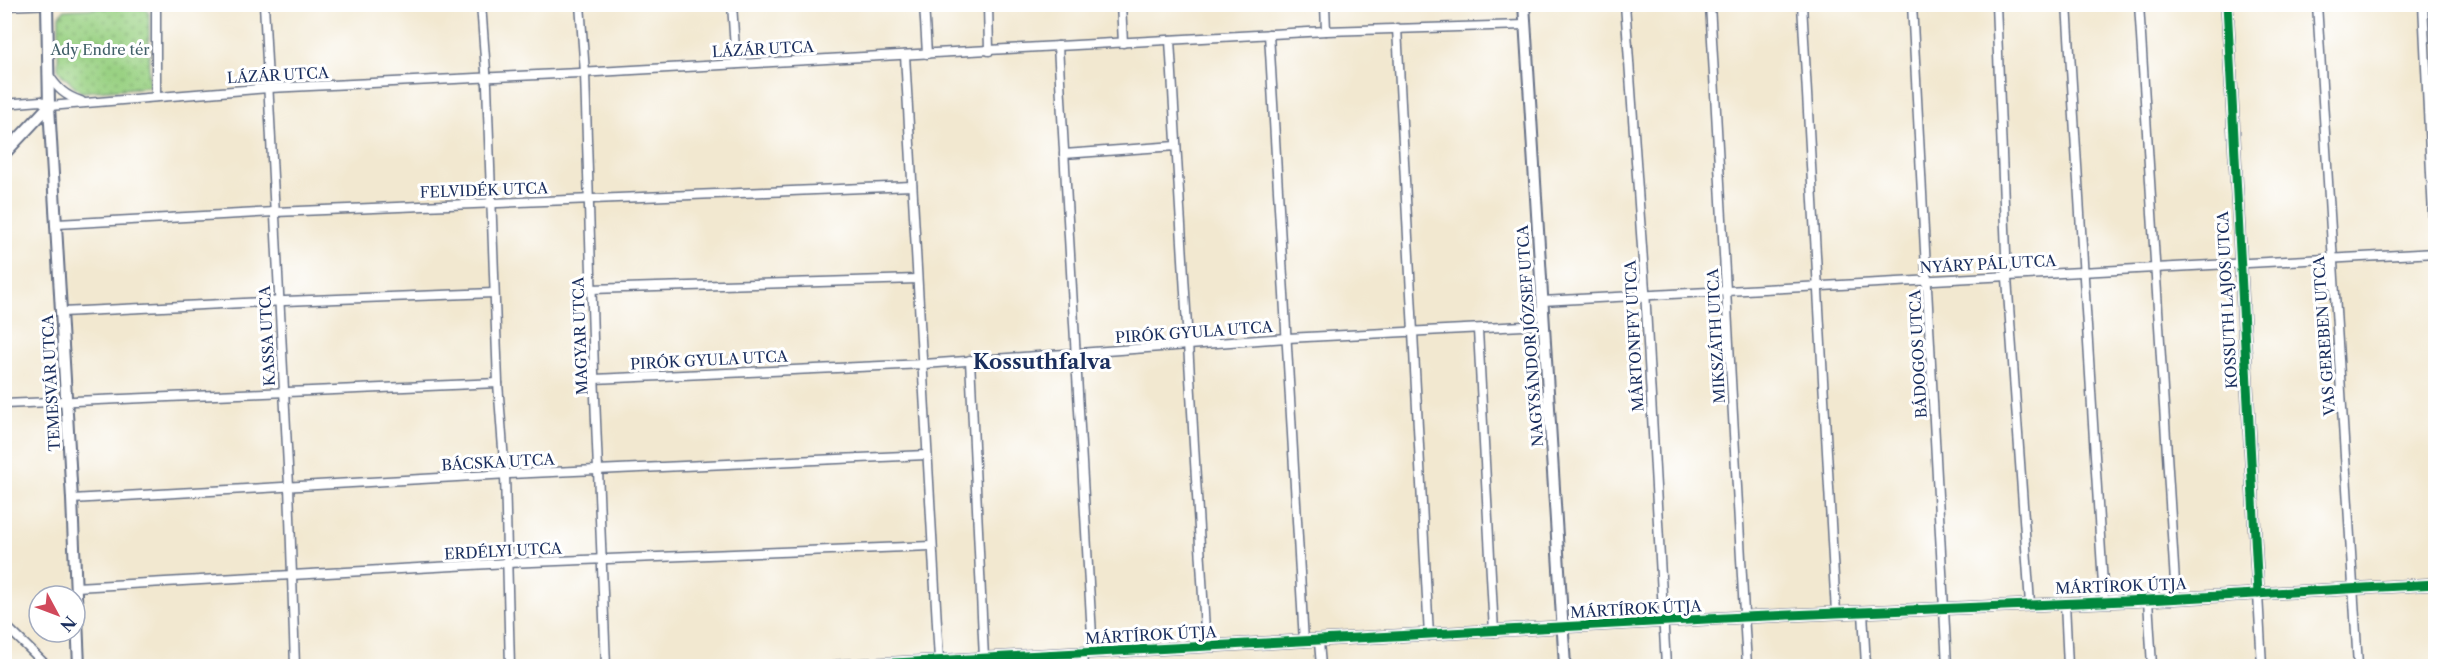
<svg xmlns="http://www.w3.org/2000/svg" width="2440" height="671" viewBox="0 0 2440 671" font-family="'Libre Caslon Text',serif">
	<defs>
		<pattern id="grass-dots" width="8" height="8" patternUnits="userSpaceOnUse" patternTransform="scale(1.5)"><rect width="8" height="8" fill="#9ad183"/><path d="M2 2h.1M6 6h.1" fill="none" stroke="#7daa6e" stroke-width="1.8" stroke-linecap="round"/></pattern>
	</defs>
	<rect width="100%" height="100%" fill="#fff"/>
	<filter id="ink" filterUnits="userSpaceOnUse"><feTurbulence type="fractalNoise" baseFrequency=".0167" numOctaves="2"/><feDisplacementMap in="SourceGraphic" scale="12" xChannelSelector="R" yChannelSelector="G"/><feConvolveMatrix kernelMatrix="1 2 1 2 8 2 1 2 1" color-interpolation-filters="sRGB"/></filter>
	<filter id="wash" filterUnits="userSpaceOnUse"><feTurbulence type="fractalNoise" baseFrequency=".008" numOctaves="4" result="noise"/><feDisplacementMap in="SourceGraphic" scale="24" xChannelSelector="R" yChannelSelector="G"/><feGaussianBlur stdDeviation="1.35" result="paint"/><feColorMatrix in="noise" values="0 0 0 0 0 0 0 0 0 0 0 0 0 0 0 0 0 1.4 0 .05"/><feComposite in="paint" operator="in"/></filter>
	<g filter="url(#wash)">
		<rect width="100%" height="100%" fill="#f2e8d0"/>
		<path fill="url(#grass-dots)" stroke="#5a8070" stroke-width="1.5" d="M142,5L149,13V87L81,92L62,75L58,69L59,16L64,10Z"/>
	</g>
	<g filter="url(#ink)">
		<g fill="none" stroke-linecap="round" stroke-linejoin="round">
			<defs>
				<g id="minor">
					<path d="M156,4V96"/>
					<path d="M264,4L289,486L295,666"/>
					<path d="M481,4L487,85L498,383L505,475L510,666"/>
					<path d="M580,4L585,73L594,372L606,666"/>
					<path d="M732,4L736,64"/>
					<path d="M924,4L927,54"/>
					<path d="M988,4L989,51"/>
					<path d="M1121,4L1123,43"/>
					<path d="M1325,4L1326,31"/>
					<path d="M1625,4L1645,290L1666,666"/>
					<path d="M1710,4L1747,666"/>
					<path d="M1802,4L1836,613"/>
					<path d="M1912,4L1947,666"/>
					<path d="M1996,4L2007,278L2030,604"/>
					<path d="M2067,4L2104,601"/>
					<path d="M2139,4L2176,599"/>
					<path d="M2317,4L2358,666"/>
					<path d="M2423,4L2436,279"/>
					<path d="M4,6L55,4"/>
					<path d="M1397,28L1429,636"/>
					<path d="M1269,34L1304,642"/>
					<path d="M1170,40L1206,647"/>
					<path d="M1058,46L1093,653"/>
					<path d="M905,55L939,660"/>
					<path d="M48,74C57,88 65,96 81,101"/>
					<path d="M4,104L41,101L49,106L269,88L579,73L1326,31L1525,25"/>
					<path d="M1064,154L1176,146"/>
					<path d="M57,224L275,212L912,186"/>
					<path d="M591,289L917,279"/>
					<path d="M1542,301L2436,253"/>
					<path d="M62,312L285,301L494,293"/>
					<path d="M1478,330L1494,632"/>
					<path d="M970,360L984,658"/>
					<path d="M594,379L924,364L1287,338L1544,325"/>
					<path d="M4,404L498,383"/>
					<path d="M72,499L509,474L926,455"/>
					<path d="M76,587L507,563L931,546"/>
					<path d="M2258,594L2262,666"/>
					<path d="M2148,600L2152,666"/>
					<path d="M2065,603L2068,666"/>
					<path d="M1863,612L1866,666"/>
					<path d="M4,624L47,666"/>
					<path d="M1319,642L1321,666"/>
					<path d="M1082,653L1083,666"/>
				</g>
				<g id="tertiary">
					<path d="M47,4L49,106L72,499L79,666"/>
					<path d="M1524,4L1565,666"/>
					<path d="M2227,4L2258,594"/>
					<path d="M4,154L49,106"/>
					<path d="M838,666L1744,617L2148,600L2436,584"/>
				</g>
			</defs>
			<use href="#minor" stroke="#667086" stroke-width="11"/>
			<use href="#tertiary" stroke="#667086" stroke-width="14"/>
			<use href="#minor" stroke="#fff" stroke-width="8"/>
			<use href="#tertiary" stroke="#fff" stroke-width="10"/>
			<defs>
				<g id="cycleway">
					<path d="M2227,4L2258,594"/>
					<path d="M838,666L1744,617L2148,600L2436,584"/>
				</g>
			</defs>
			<use href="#cycleway" stroke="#fff" stroke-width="13"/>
			<use href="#cycleway" stroke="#00873e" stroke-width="9"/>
		</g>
	</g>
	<g text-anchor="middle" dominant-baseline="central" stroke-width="6" stroke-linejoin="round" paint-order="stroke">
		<g font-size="15" fill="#416069" stroke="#fff">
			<text x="100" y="49">Ady Endre tér</text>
		</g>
		<g font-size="15" fill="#1b2f5e" stroke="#fff">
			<text transform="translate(763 49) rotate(-3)">LÁZÁR UTCA</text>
			<text transform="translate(278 75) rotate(-3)">LÁZÁR UTCA</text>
			<text transform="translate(484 190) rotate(-2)">FELVIDÉK UTCA</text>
			<text transform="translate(1988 264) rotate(-3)">NYÁRY PÁL UTCA</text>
			<text transform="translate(2227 300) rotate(-93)">KOSSUTH LAJOS UTCA</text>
			<text transform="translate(1194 332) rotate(-4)">PIRÓK GYULA UTCA</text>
			<text transform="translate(267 336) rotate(-93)">KASSA UTCA</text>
			<text transform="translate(580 336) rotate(-92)">MAGYAR UTCA</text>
			<text transform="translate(1530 336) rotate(-94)">NAGYSÁNDOR JÓZSEF UTCA</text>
			<text transform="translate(1634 336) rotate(-93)">MÁRTONFFY UTCA</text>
			<text transform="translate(1716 336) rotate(-93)">MIKSZÁTH UTCA</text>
			<text transform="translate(2324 336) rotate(-94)">VAS GEREBEN UTCA</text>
			<text transform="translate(1918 354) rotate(-93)">BÁDOGOS UTCA</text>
			<text transform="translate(709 360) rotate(-3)">PIRÓK GYULA UTCA</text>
			<text transform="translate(51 383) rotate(-93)">TEMESVÁR UTCA</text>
			<text transform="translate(498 462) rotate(-3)">BÁCSKA UTCA</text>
			<text transform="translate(503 551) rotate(-3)">ERDÉLYI UTCA</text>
			<text transform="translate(2121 586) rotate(-2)">MÁRTÍROK ÚTJA</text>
			<text transform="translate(1636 609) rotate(-3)">MÁRTÍROK ÚTJA</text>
			<text transform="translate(1151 635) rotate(-3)">MÁRTÍROK ÚTJA</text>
		</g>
		<g font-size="21" font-weight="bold" fill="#1b2f5e" stroke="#fff">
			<text x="1042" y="361">Kossuthfalva</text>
		</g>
	</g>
	<rect width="2440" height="671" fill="none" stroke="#fff" stroke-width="24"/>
	<g transform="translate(57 614) rotate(131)"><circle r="28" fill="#ffffff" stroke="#a4acbf" stroke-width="1.5"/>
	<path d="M0-4.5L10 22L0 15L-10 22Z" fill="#d1495b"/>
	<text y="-9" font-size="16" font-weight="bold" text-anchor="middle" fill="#1b2f5e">N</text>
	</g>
</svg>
